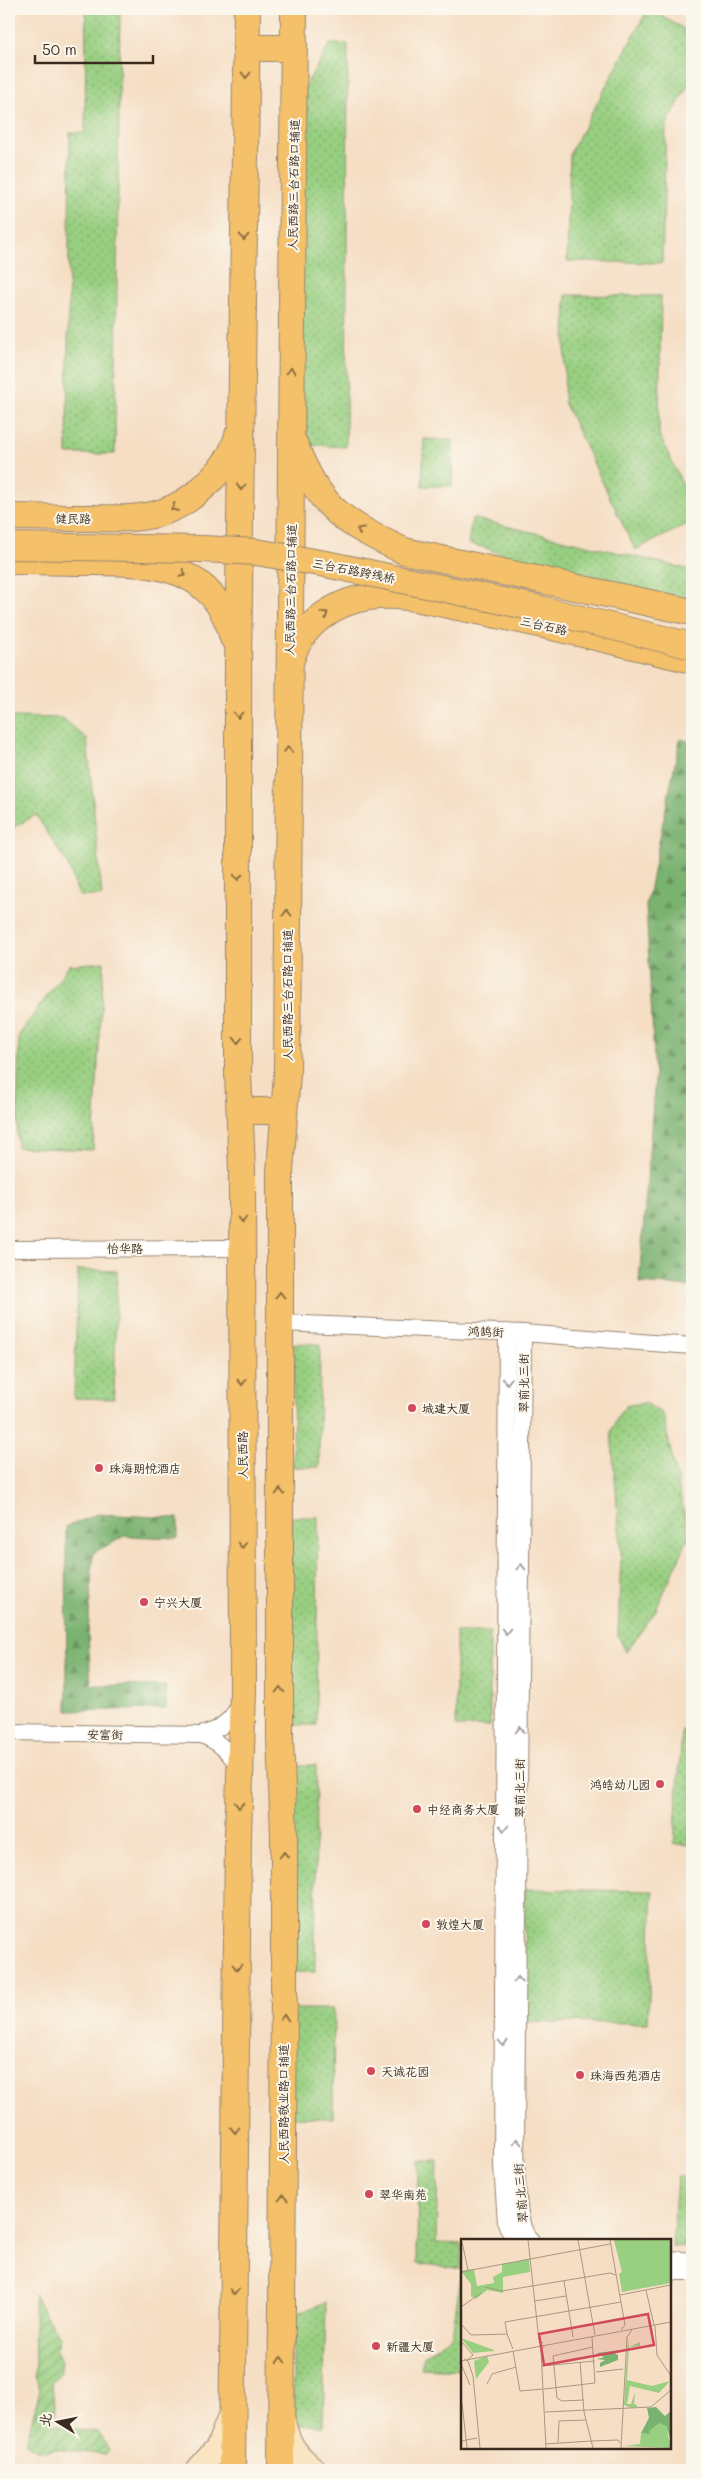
<svg xmlns="http://www.w3.org/2000/svg" width="701" height="2479" viewBox="0 0 701 2479" font-family="Mali,'LXGW WenKai TC',sans-serif">
	<defs>
		<pattern id="grass-dots" width="8" height="8" patternUnits="userSpaceOnUse" patternTransform="scale(1.25)"><rect width="8" height="8" fill="#98cf81"/><path d="M2 2h.1M6 6h.1" fill="none" stroke="#7da869" stroke-width="1.8" stroke-linecap="round"/></pattern>
		<pattern id="forest-firs" width="22" height="20" patternUnits="userSpaceOnUse" patternTransform="scale(1.25)"><rect width="22" height="20" fill="#7ab26f"/><path d="M5 1l3.5 6h-7zM16 11l3.5 6h-7z" fill="#65915b"/></pattern>
		<pattern id="garden-furrows" width="10" height="10" patternUnits="userSpaceOnUse" patternTransform="scale(1.25)"><rect width="10" height="10" fill="#98cf81"/><path d="M-1 1l2-2M0 10L10 0M9 11l2-2" fill="none" stroke="#7da869"/></pattern>
	</defs>
	<rect width="100%" height="100%" fill="#fbf7ec"/>
	<filter id="ink" filterUnits="userSpaceOnUse"><feTurbulence type="fractalNoise" baseFrequency=".02" numOctaves="2"/><feDisplacementMap in="SourceGraphic" scale="10" xChannelSelector="R" yChannelSelector="G"/><feConvolveMatrix kernelMatrix="1 2 1 2 8 2 1 2 1" color-interpolation-filters="sRGB"/></filter>
	<filter id="wash" filterUnits="userSpaceOnUse"><feTurbulence type="fractalNoise" baseFrequency=".0096" numOctaves="4" result="noise"/><feDisplacementMap in="SourceGraphic" scale="20" xChannelSelector="R" yChannelSelector="G"/><feGaussianBlur stdDeviation="1.12" result="paint"/><feColorMatrix in="noise" values="0 0 0 0 0 0 0 0 0 0 0 0 0 0 0 0 0 1.4 0 .05"/><feComposite in="paint" operator="in"/></filter>
	<g filter="url(#wash)">
		<rect width="100%" height="100%" fill="#f5dec4"/>
		<g fill="url(#grass-dots)" stroke="#6a7c50">
			<path d="M86,9H120L115,454H67L70,133H85Z"/>
			<path d="M648,9L692,33V78L666,126L662,263L567,261L570,153Z"/>
			<path d="M330,44H348L346,447L309,445L298,366L304,88Z"/>
			<path d="M566,295L661,296L659,434L692,505V522L635,550L564,402Z"/>
			<path d="M424,439L453,440L452,486H422Z"/>
			<path d="M472,518L692,570V610L553,578L486,548L468,544Z"/>
			<path d="M9,717L63,718L87,739L102,896H79L68,865L36,815L12,828L9,823Z"/>
			<path d="M104,962L93,1150L17,1147L19,1035L69,965Z"/>
			<path d="M78,1270L117,1271L114,1399L74,1398Z"/>
			<path d="M294,1343L320,1344L319,1467H293Z"/>
			<path d="M645,1403L663,1414L689,1537L655,1612L626,1652L618,1635L621,1553L611,1432L619,1414L627,1405Z"/>
			<path d="M291,1517H318L316,1725H290Z"/>
			<path d="M456,1632H490V1726L456,1727Z"/>
			<path d="M682,1729H692V1845L674,1844Z"/>
			<path d="M290,1765H316L315,1972H289Z"/>
			<path d="M525,1889L653,1891L648,2023L523,2022Z"/>
			<path d="M292,2009H334L333,2118L291,2117Z"/>
			<path d="M418,2161H438L436,2243L462,2244V2370L421,2368L424,2356L452,2335L462,2269L417,2263Z"/>
			<path d="M677,2176L692,2177V2247L672,2246Z"/>
			<path d="M326,2302L323,2426L292,2425L294,2315Z"/>
		</g>
		<g fill="url(#forest-firs)" stroke="#5a6e46">
			<path d="M680,739L692,742V1287L639,1283L655,1077L646,906Z"/>
			<path d="M97,1514L178,1518V1538L125,1536L93,1553L88,1635L91,1685L166,1686V1709L67,1711L66,1527Z"/>
		</g>
		<path fill="url(#garden-furrows)" stroke="#6a7c50" d="M34,2295L60,2339L56,2351C64,2366 62,2370 52,2383L55,2415L52,2424L99,2433L110,2451L106,2455L54,2449L46,2452L36,2450L26,2443L40,2389L35,2377Z"/>
	</g>
	<g filter="url(#ink)">
		<g fill="none" stroke-linecap="round" stroke-linejoin="round">
			<defs>
				<g id="street">
					<path d="M9,1249L242,1248"/>
					<path d="M280,1323L523,1333L692,1346"/>
					<path d="M507,1332L502,2165L506,2223L514,2240"/>
					<path d="M523,1333L516,2139C517,2161 514,2227 531,2240"/>
					<path d="M9,1732L201,1735"/>
					<path d="M239,1768C230,1752 219,1741 201,1735C219,1730 233,1720 240,1703"/>
					<path d="M670,2259L692,2261"/>
					<path d="M670,2272H692"/>
				</g>
				<g id="secondary">
					<path d="M283,2421C287,2443 297,2457 315,2470"/>
					<path d="M198,2470L218,2447L231,2414"/>
				</g>
				<g id="primary">
					<path d="M246,48H294"/>
					<path d="M295,445C319,509 345,523 404,551L692,612"/>
					<path d="M9,517C34,517 60,518 85,518C138,519 171,521 211,480C223,468 234,452 238,435"/>
					<path d="M9,561C37,561 65,562 93,562C157,562 214,566 233,638"/>
					<path d="M291,660C301,625 334,602 369,597C400,592 432,602 463,608C540,623 616,642 692,660"/>
					<path d="M240,1111H284"/>
					<path d="M232,2470L238,1834L243,1693L242,1171L238,1073V666L247,9"/>
					<path d="M281,2470L284,1983V1834L280,1738V1171L287,1074L294,9"/>
				</g>
			</defs>
			<use href="#street" stroke="#988471" stroke-width="18"/>
			<use href="#secondary" stroke="#988471" stroke-width="26"/>
			<use href="#primary" stroke="#988471" stroke-width="28"/>
			<use href="#street" stroke="#fff" stroke-width="16"/>
			<use href="#secondary" stroke="#fbe6c3" stroke-width="24"/>
			<use href="#primary" stroke="#f4c16a" stroke-width="26"/>
			<defs>
				<path id="primary-bridge" d="M9,546L203,549L256,552L326,564L536,608L692,646"/>
			</defs>
			<use href="#primary-bridge" stroke="#988471" stroke-width="28" stroke-linecap="butt"/>
			<use href="#primary-bridge" stroke="#f4c16a" stroke-width="26"/>
		</g>
		<defs><path id="oneway-chevron" d="M-2-3.5L2.5 0L-2 3.5" fill="none" stroke-width="1.6" stroke-linecap="round" stroke-linejoin="round" transform="scale(1.25)"/></defs>
		<g stroke="#8e6e40">
			<use href="#oneway-chevron" transform="translate(246 75) rotate(91)"/>
			<use href="#oneway-chevron" transform="translate(244 237) rotate(91)"/>
			<use href="#oneway-chevron" transform="translate(291 371) rotate(-89)"/>
			<use href="#oneway-chevron" transform="translate(241 487) rotate(91)"/>
			<use href="#oneway-chevron" transform="translate(174 508) rotate(156)"/>
			<use href="#oneway-chevron" transform="translate(360 530) rotate(-151)"/>
			<use href="#oneway-chevron" transform="translate(183 574) rotate(26)"/>
			<use href="#oneway-chevron" transform="translate(325 614) rotate(-36)"/>
			<use href="#oneway-chevron" transform="translate(238 715) rotate(90)"/>
			<use href="#oneway-chevron" transform="translate(288 750) rotate(-90)"/>
			<use href="#oneway-chevron" transform="translate(238 877) rotate(90)"/>
			<use href="#oneway-chevron" transform="translate(287 913) rotate(-90)"/>
			<use href="#oneway-chevron" transform="translate(238 1040) rotate(90)"/>
			<use href="#oneway-chevron" transform="translate(242 1220) rotate(90)"/>
			<use href="#oneway-chevron" transform="translate(280 1295) rotate(-90)"/>
			<use href="#oneway-chevron" transform="translate(242 1382) rotate(89)"/>
			<use href="#oneway-chevron" transform="translate(280 1492) rotate(-90)"/>
			<use href="#oneway-chevron" transform="translate(242 1545) rotate(90)"/>
			<use href="#oneway-chevron" transform="translate(280 1690) rotate(-90)"/>
			<use href="#oneway-chevron" transform="translate(239 1805) rotate(93)"/>
			<use href="#oneway-chevron" transform="translate(284 1855) rotate(-90)"/>
			<use href="#oneway-chevron" transform="translate(237 1967) rotate(90)"/>
			<use href="#oneway-chevron" transform="translate(284 2018) rotate(-90)"/>
			<use href="#oneway-chevron" transform="translate(235 2130) rotate(90)"/>
			<use href="#oneway-chevron" transform="translate(283 2198) rotate(-90)"/>
			<use href="#oneway-chevron" transform="translate(234 2292) rotate(91)"/>
			<use href="#oneway-chevron" transform="translate(281 2360) rotate(-90)"/>
		</g>
		<g stroke="#a79f9a">
			<use href="#oneway-chevron" transform="translate(507 1381) rotate(90)"/>
			<use href="#oneway-chevron" transform="translate(521 1567) rotate(-90)"/>
			<use href="#oneway-chevron" transform="translate(506 1631) rotate(90)"/>
			<use href="#oneway-chevron" transform="translate(520 1730) rotate(-90)"/>
			<use href="#oneway-chevron" transform="translate(504 1828) rotate(90)"/>
			<use href="#oneway-chevron" transform="translate(518 1980) rotate(-90)"/>
			<use href="#oneway-chevron" transform="translate(503 2043) rotate(90)"/>
			<use href="#oneway-chevron" transform="translate(517 2142) rotate(-92)"/>
		</g>
	</g>
	<g fill="#d1495b" stroke="#fbf7ec" stroke-width="2">
		<circle cx="412" cy="1408" r="5"/>
		<circle cx="99" cy="1468" r="5"/>
		<circle cx="144" cy="1602" r="5"/>
		<circle cx="660" cy="1784" r="5"/>
		<circle cx="417" cy="1809" r="5"/>
		<circle cx="426" cy="1924" r="5"/>
		<circle cx="371" cy="2071" r="5"/>
		<circle cx="580" cy="2075" r="5"/>
		<circle cx="369" cy="2194" r="5"/>
		<circle cx="376" cy="2346" r="5"/>
	</g>
	<g text-anchor="middle" dominant-baseline="central" stroke-width="4" stroke-linejoin="round" paint-order="stroke">
		<g font-size="12" fill="#3b2a1e" stroke="#fbf7ec">
			<text transform="translate(293 185) rotate(-89)">人民西路三台石路口辅道</text>
			<text transform="translate(73 518) rotate(1)">健民路</text>
			<text transform="translate(354 570) rotate(11)">三台石路跨线桥</text>
			<text transform="translate(290 590) rotate(-89)">人民西路三台石路口辅道</text>
			<text transform="translate(544 625) rotate(13)">三台石路</text>
			<text transform="translate(287 995) rotate(-90)">人民西路三台石路口辅道</text>
			<text x="125" y="1248">怡华路</text>
			<text transform="translate(486 1331) rotate(2)">鸿鹄街</text>
			<text transform="translate(523 1383) rotate(-90)">翠前北三街</text>
			<text transform="translate(242 1455) rotate(-90)">人民西路</text>
			<text transform="translate(105 1734) rotate(1)">安富街</text>
			<text transform="translate(519 1788) rotate(-90)">翠前北三街</text>
			<text transform="translate(283 2104) rotate(-90)">人民西路敬业路口辅道</text>
			<text transform="translate(520 2193) rotate(-95)">翠前北三街</text>
		</g>
		<g font-size="12" fill="#3b2a1e" stroke="#fbf7ec" text-anchor="start">
			<text x="422" y="1408">城建大厦</text>
			<text x="109" y="1468">珠海朗悦酒店</text>
			<text x="154" y="1602">宁兴大厦</text>
			<text x="650" y="1784" text-anchor="end">鸿皓幼儿园</text>
			<text x="427" y="1809">中经商务大厦</text>
			<text x="436" y="1924">敦煌大厦</text>
			<text x="381" y="2071">天诚花园</text>
			<text x="590" y="2075">珠海西苑酒店</text>
			<text x="379" y="2194">翠华南苑</text>
			<text x="386" y="2346">新疆大厦</text>
		</g>
	</g>
	<g transform="translate(461 2239)">
		<rect width="210" height="210" fill="#f5dec4"/>
		<path d="M68,20L69,33L42,38V54L26,51L15,60L10,57V45L0,32L13,30L16,47L33,44L32,38L41,33V25ZM167,100L168,108L179,103V107L168,108L166,141L191,147L209,142L198,154L169,147L166,165H170L174,153L173,165L176,166V168L170,169L163,166Z" fill="#98cf81"/>
		<path d="M160,111L153,114L157,116V121L139,128V124L144,121L136,120L143,118L136,114ZM195,168L204,177L210,172V202L205,187L198,185L190,196L180,194L188,179L186,169Z" fill="#7ab26f"/>
		<path d="M198,184L205,187L210,209L163,207L179,205L180,194L189,195L188,192Z" fill="#98cf81"/>
		<path d="M0,99L33,111V112L12,114ZM26,117L28,123L15,140L13,122Z" fill="#98cf81"/>
		<path d="M153,1H210V44L161,53L158,35L161,33Z" fill="#98cf81"/>
		<path fill="none" stroke="#ab9682" stroke-width="1" d="M67,1L78,101L82,104M117,1L134,96M149,1L164,86L160,91M1,3L7,31M0,33L149,5M103,42L112,98M24,48L41,52L149,34L155,36M185,51L193,86M159,56L210,46M74,62L105,57M0,68L20,54M164,79L188,75M0,85L10,96L46,95L52,110M194,87L196,116L210,137M46,95L44,83L160,63M0,102L12,116L5,122M83,107L80,111L85,209M52,112L59,152L82,150M3,120L7,122L12,137L19,209M0,122L210,83M119,123L123,173L132,209M0,125L9,146M81,127L134,122M135,133L162,130M26,145L31,135L55,128M83,150L134,144L131,98M123,161L101,162L96,159L92,117L132,108M1,164L6,209M84,173L190,168L210,151M0,202L16,199M97,204L98,182L125,181M84,205L130,202L157,201L159,204M160,209L166,98L171,91"/>
		<path fill="#d1495b" fill-opacity="0.15" stroke="#d1495b" stroke-width="2.5" d="M187,75L193,106L83,126L78,95Z"/>
		<rect width="210" height="210" fill="none" stroke="#3b2a1e" stroke-width="2.5"/>
	</g>
	<rect width="701" height="2479" fill="none" stroke="#fbf7ec" stroke-width="30"/>
	<g transform="translate(58 2422) rotate(280)" stroke="#fbf7ec" stroke-width="4" paint-order="stroke">
	<path d="M0-4L9 19L0 12L-9 19Z" fill="#3b2a1e"/>
	<text y="-8" font-size="14" font-weight="bold" text-anchor="middle" fill="#3b2a1e">北</text>
	</g>
	<path d="M35 55v8h118v-8" fill="none" stroke="#3b2a1e" stroke-width="2.5"/>
	<text x="42" y="55" font-size="15" fill="#3b2a1e" stroke="#fbf7ec" stroke-width="4" paint-order="stroke">50 m</text>
</svg>
